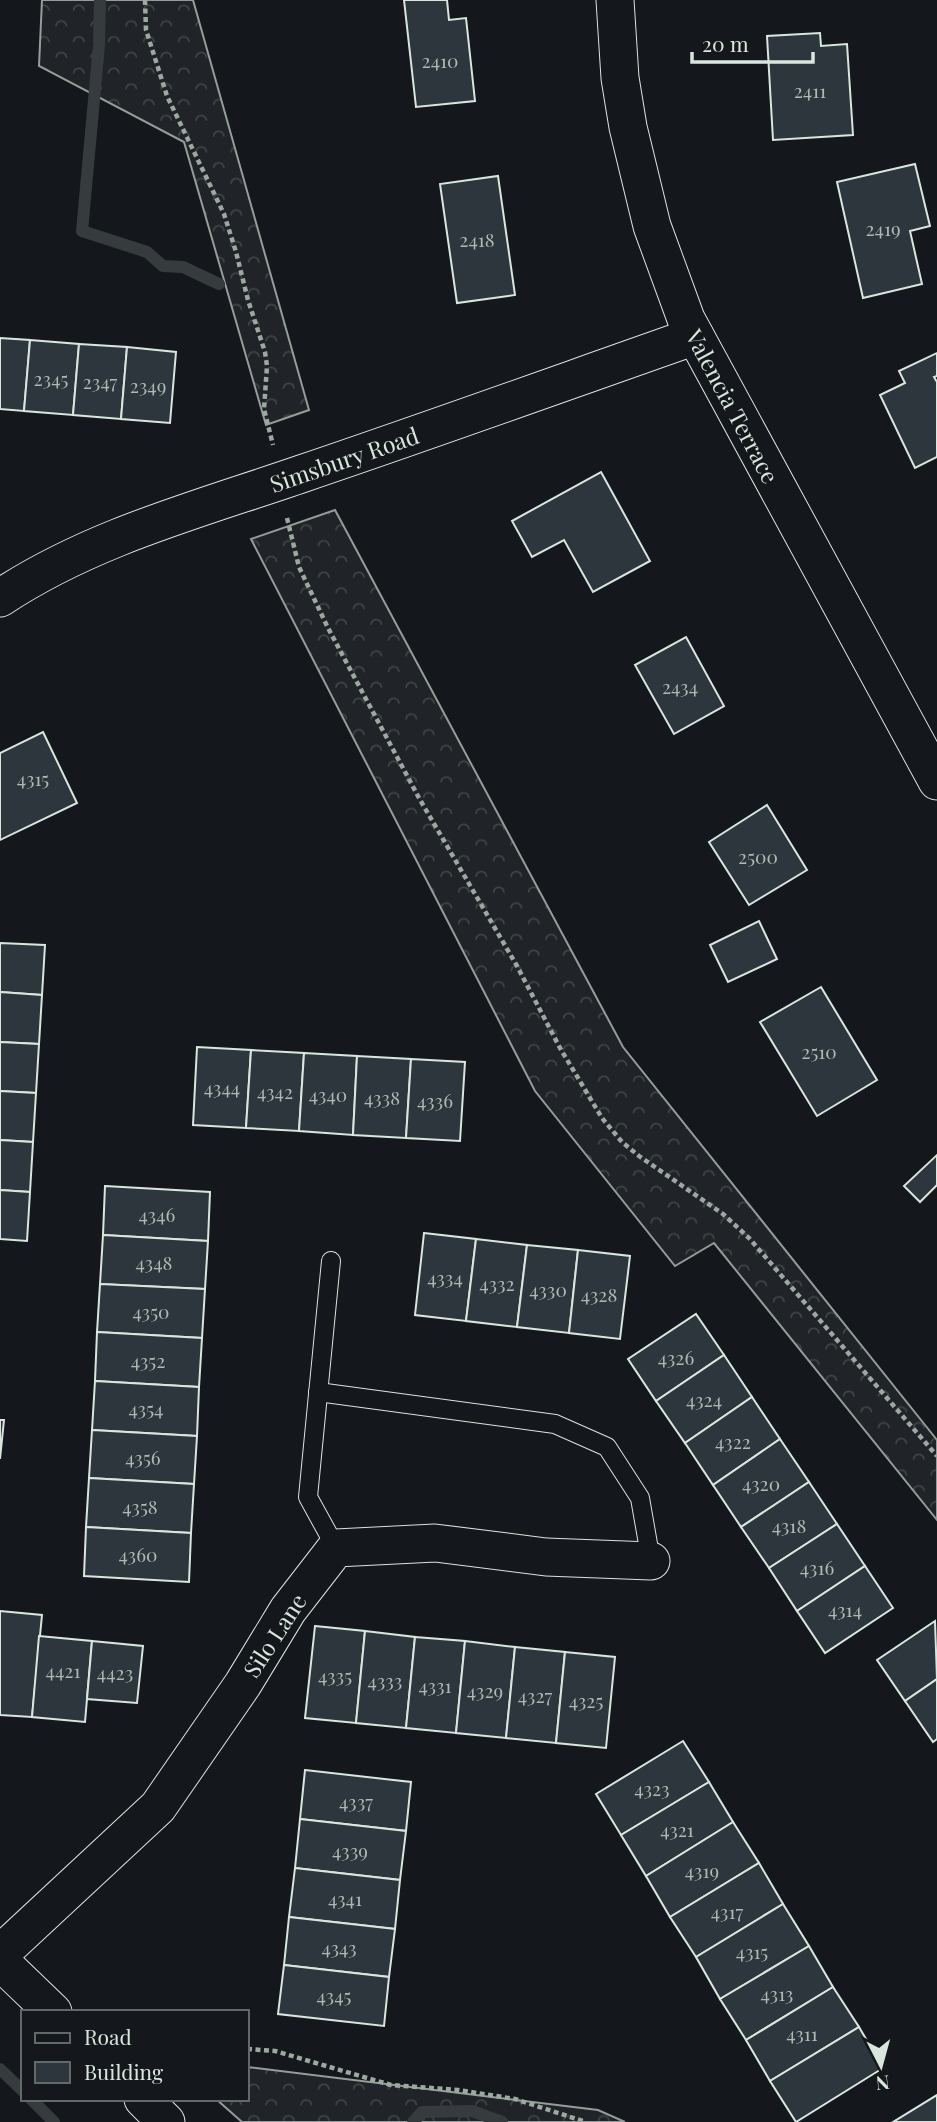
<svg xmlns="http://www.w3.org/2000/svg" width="937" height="2122" viewBox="0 0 937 2122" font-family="'Playfair Display',serif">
	<defs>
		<pattern id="forest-crowns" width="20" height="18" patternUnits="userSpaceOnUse" patternTransform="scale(1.75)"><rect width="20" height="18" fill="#202428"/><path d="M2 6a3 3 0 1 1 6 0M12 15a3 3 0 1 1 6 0" fill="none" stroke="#404447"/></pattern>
	</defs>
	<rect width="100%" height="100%" fill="#14181c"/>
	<g fill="url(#forest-crowns)" stroke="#939e99" stroke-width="2">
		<path d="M42,0H193L309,410L266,425L184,142L39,66Z"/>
		<path d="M335,510L623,1047L937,1440V1520L714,1243L675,1266L535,1091L251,539Z"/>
		<path d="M247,2067L598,2110L625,2122H242L216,2099H247Z"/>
	</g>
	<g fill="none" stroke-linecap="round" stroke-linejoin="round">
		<g stroke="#363b3e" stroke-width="12">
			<path d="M100,0L99,45L82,231L147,252L163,266L183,267L219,284"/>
			<path d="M0,2069L23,2091"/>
			<path d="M31,2099L54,2122"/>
			<path d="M413,2122L422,2112L472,2111L502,2122"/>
		</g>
	</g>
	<g fill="#2c363c" stroke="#d8e6dc" stroke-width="2">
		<path d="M404,0H447L449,20L466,18L475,101L416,107Z"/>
		<path d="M820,33L821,46L847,44L853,135L773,140L767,36Z"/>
		<path d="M915,164L930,226L910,231L922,284L863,298L837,182Z"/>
		<path d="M498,176L515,295L457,303L440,184Z"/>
		<path d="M0,338L30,340L24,411L0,409Z"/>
		<path d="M30,340L79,344L73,415L24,411Z"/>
		<path d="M79,344L127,347L121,419L73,415Z"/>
		<path d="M127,347L176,352L170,423L121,419Z"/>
		<path d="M937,353V376L934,377L937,382V457L915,468L880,395L905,383L899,371Z"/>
		<path d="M601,472L650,561L593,592L564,540L532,557L512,521Z"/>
		<path d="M686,637L724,706L674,734L635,665Z"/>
		<path d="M43,732L77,803L0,840V753Z"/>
		<path d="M767,805L807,870L749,905L709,842Z"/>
		<path d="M759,921L777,959L728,982L710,945Z"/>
		<path d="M0,943L45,945L42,995L0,992Z"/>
		<path d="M821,987L877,1080L817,1116L760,1022Z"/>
		<path d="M0,992L42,995L39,1044L0,1042Z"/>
		<path d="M0,1042L39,1044L36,1093L0,1091Z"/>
		<path d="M197,1047L251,1050L246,1128L193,1125Z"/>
		<path d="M251,1050L304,1053L299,1131L246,1128Z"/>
		<path d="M304,1053L357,1056L353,1135L299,1131Z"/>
		<path d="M357,1056L411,1059L406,1138L353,1135Z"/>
		<path d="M411,1059L465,1062L460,1141L406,1138Z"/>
		<path d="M0,1091L36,1093L33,1142L0,1140Z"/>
		<path d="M0,1140L33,1142L30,1192L0,1190Z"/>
		<path d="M937,1155V1185L920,1202L904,1186Z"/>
		<path d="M105,1186L210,1192L208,1241L103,1235Z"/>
		<path d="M0,1190L30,1192L27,1241L0,1239Z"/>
		<path d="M424,1233L476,1239L466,1321L415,1315Z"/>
		<path d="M103,1235L208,1241L205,1289L100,1284Z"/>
		<path d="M476,1239L527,1245L517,1327L466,1321Z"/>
		<path d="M527,1245L578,1250L569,1333L517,1327Z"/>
		<path d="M578,1250L630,1256L620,1339L569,1333Z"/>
		<path d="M100,1284L205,1289L202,1338L97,1332Z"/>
		<path d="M696,1314L724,1355L656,1401L628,1359Z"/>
		<path d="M97,1332L202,1338L199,1387L95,1381Z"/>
		<path d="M724,1355L752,1397L685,1443L656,1401Z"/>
		<path d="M95,1381L199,1387L197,1436L92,1430Z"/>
		<path d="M752,1397L780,1439L713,1485L685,1443Z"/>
		<path d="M0,1420H4L0,1459Z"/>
		<path d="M92,1430L197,1436L194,1484L89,1478Z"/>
		<path d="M780,1439L809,1482L741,1527L713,1485Z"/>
		<path d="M89,1478L194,1484L191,1533L86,1527Z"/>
		<path d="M809,1482L837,1524L769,1568L741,1527Z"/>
		<path d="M837,1524L865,1566L797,1611L769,1568Z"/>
		<path d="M86,1527L191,1533L189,1582L84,1576Z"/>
		<path d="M865,1566L893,1608L825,1653L797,1611Z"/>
		<path d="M0,1611L42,1615L32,1717L0,1715Z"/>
		<path d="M935,1621L937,1679L905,1701L877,1660Z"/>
		<path d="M315,1626L365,1631L356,1723L305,1718Z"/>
		<path d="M365,1631L415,1637L406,1728L356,1723Z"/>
		<path d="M39,1636L92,1641L85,1722L32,1717Z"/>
		<path d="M415,1637L465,1641L456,1733L406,1728Z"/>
		<path d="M92,1641L143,1646L137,1703L87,1699Z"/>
		<path d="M465,1641L515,1647L506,1738L456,1733Z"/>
		<path d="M515,1647L565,1652L556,1743L506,1738Z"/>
		<path d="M565,1652L615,1657L606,1748L556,1743Z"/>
		<path d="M937,1679V1739L933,1742L905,1701Z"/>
		<path d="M683,1741L709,1782L621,1835L596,1794Z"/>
		<path d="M305,1770L411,1782L406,1831L300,1819Z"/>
		<path d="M709,1782L733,1822L646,1876L621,1835Z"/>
		<path d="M300,1819L406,1831L400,1880L295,1868Z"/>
		<path d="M733,1822L759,1863L670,1917L646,1876Z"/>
		<path d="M759,1863L783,1904L696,1957L670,1917Z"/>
		<path d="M295,1868L400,1880L395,1929L289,1917Z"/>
		<path d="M783,1904L809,1946L720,1999L696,1957Z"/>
		<path d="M289,1917L395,1929L389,1977L284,1965Z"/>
		<path d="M809,1946L833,1987L746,2040L720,1999Z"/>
		<path d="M284,1965L389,1977L384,2026L278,2014Z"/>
		<path d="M833,1987L859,2027L770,2081L746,2040Z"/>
		<path d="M859,2027L883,2068L796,2122L770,2081Z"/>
		<path d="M937,2095V2122H893Z"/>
	</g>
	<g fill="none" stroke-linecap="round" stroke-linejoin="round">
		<defs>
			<g id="lane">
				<path d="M331,1261L308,1497L336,1548"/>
				<path d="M318,1392L555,1424L607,1447L640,1498L651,1561"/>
			</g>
			<g id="street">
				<path d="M615,0L620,78L628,127L652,226L686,319L937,781"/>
				<path d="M0,598C92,537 200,509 304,473C434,429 564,382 695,336"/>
				<path d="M0,1954L158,1807L243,1684L288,1610L336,1548L435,1543L546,1557L651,1561"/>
				<path d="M0,1961L53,2012"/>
				<path d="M143,2099L166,2122"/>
			</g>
		</defs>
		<use href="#lane" stroke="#d8e6dc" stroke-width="20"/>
		<use href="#street" stroke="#d8e6dc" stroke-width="39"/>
		<g stroke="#9da8a2" stroke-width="4.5" stroke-dasharray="5 3.5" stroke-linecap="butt">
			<path d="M145,0L146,30L167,96L224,214L236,252L248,300L265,352L267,366L264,409L273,445"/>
			<path d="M287,518L299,567L328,628L419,798L517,966L560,1048L602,1118L622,1142L639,1156L723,1214L749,1238L937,1456"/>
			<path d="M247,2049L275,2051L391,2085L458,2090L515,2099L586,2122"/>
		</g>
		<use href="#lane" stroke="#14181c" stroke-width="18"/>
		<use href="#street" stroke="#14181c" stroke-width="37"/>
	</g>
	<g text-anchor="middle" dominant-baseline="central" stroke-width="5" stroke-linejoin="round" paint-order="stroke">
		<g font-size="19" fill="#adbab4">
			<text x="440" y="60">2410</text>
			<text x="810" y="90">2411</text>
			<text x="883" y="228">2419</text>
			<text x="477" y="239">2418</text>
			<text x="51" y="378">2345</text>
			<text x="100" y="381">2347</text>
			<text x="148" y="385">2349</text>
			<text x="680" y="686">2434</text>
			<text x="33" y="778">4315</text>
			<text x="758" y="856">2500</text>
			<text x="819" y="1051">2510</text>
			<text x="222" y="1087">4344</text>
			<text x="275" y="1091">4342</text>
			<text x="328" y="1094">4340</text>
			<text x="382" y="1097">4338</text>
			<text x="435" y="1100">4336</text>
			<text x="157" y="1214">4346</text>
			<text x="154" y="1262">4348</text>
			<text x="445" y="1277">4334</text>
			<text x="497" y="1283">4332</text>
			<text x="548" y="1289">4330</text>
			<text x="599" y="1294">4328</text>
			<text x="151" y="1311">4350</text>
			<text x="676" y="1357">4326</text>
			<text x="148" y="1360">4352</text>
			<text x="704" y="1399">4324</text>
			<text x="146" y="1408">4354</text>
			<text x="733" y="1441">4322</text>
			<text x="143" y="1457">4356</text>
			<text x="761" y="1483">4320</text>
			<text x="140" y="1506">4358</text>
			<text x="789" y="1525">4318</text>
			<text x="138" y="1554">4360</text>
			<text x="817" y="1567">4316</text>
			<text x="845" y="1609">4314</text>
			<text x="63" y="1670">4421</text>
			<text x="115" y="1672">4423</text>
			<text x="335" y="1675">4335</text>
			<text x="385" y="1680">4333</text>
			<text x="435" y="1685">4331</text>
			<text x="485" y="1690">4329</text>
			<text x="535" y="1695">4327</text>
			<text x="586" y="1700">4325</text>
			<text x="652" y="1788">4323</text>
			<text x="356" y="1801">4337</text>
			<text x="677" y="1829">4321</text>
			<text x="350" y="1850">4339</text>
			<text x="702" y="1870">4319</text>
			<text x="345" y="1898">4341</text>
			<text x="727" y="1911">4317</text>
			<text x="339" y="1947">4343</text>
			<text x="752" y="1951">4315</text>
			<text x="777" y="1993">4313</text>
			<text x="334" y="1995">4345</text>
			<text x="802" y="2033">4311</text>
		</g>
		<g font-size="23" fill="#d8e6dc" stroke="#14181c">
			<text transform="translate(733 406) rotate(62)">Valencia Terrace</text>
			<text transform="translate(344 459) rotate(-19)">Simsbury Road</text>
			<text transform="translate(274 1635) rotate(-57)">Silo Lane</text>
		</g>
	</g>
	<rect x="21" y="2010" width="228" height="91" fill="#14181c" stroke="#626a69" stroke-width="2"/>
	<rect x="35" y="2033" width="35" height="10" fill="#14181c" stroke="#626a69" stroke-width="2"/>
	<text x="84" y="2045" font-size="21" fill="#d8e6dc">Road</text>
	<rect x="35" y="2062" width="35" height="21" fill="#2c363c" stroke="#626a69" stroke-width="2"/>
	<text x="84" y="2080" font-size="21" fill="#d8e6dc">Building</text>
	<g transform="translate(881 2066) rotate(174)" stroke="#14181c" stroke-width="5" paint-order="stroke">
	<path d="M0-5L12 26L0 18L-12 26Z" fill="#d8e6dc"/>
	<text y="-10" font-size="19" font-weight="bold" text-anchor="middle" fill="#d8e6dc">N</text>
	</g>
	<path d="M692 52v10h121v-10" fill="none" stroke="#d8e6dc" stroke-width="3.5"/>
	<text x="702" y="52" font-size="21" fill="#d8e6dc" stroke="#14181c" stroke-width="5" paint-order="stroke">20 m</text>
</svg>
